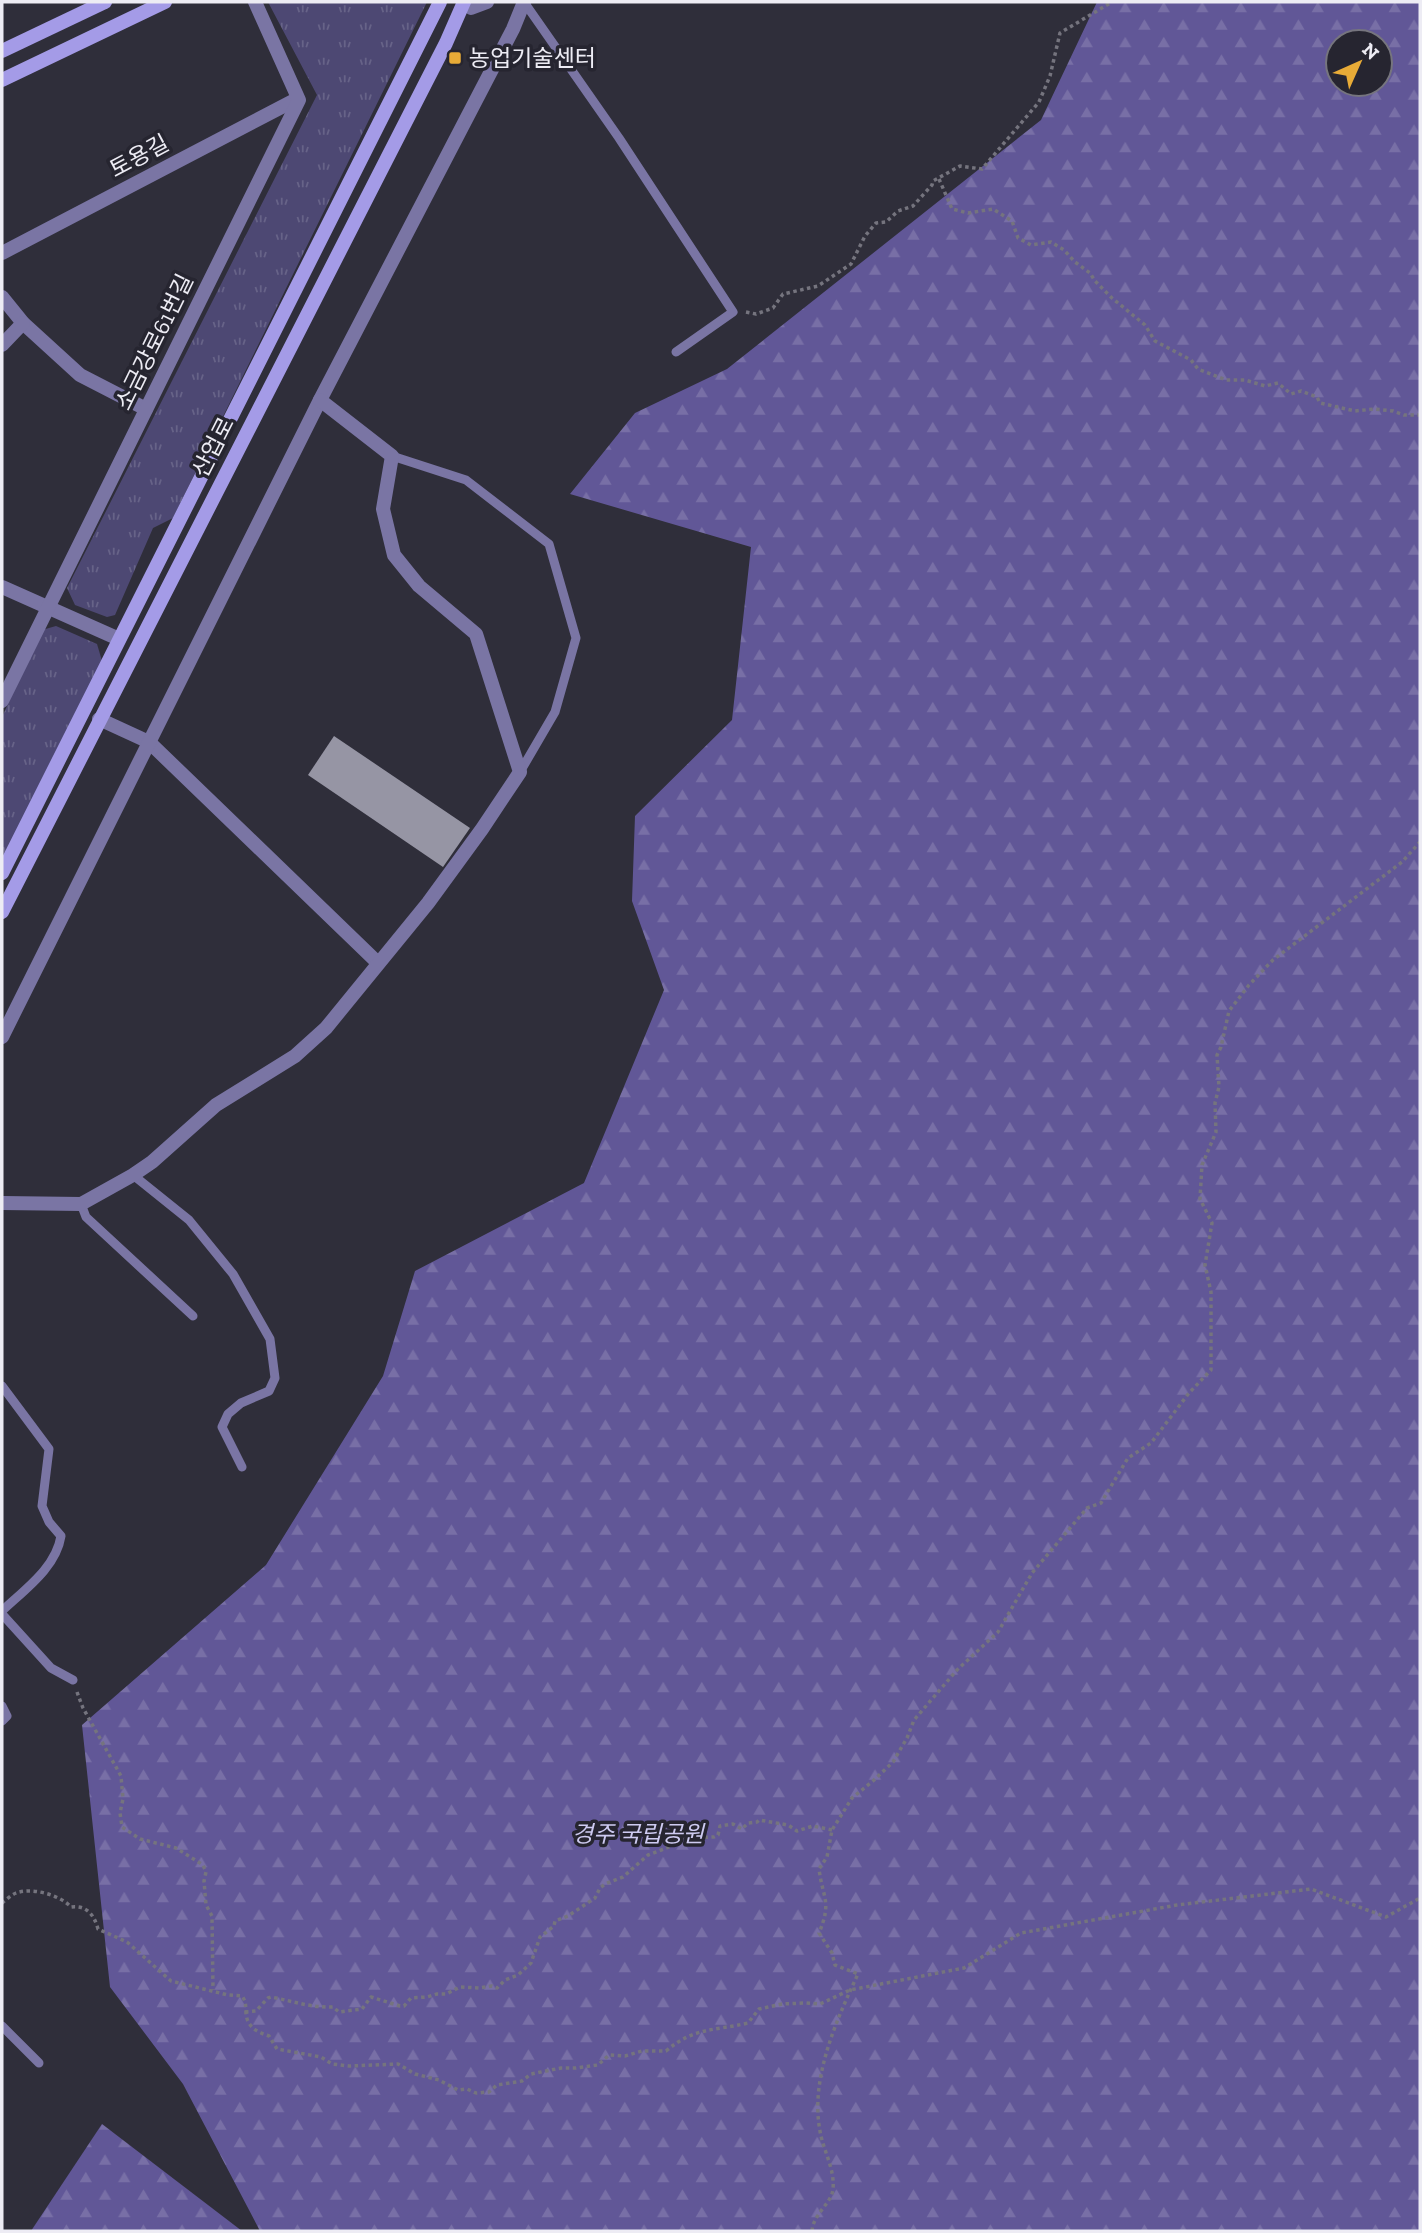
<svg xmlns="http://www.w3.org/2000/svg" width="1422" height="2233" viewBox="0 0 1422 2233" font-family="'Zilla Slab','Noto Sans KR',serif">
	<defs>
		<pattern id="grass-tufts" width="24" height="20" patternUnits="userSpaceOnUse" patternTransform="scale(1.75)"><rect width="24" height="20" fill="#4d4873"/><path d="M3 7l-1-3M5 7V3M7 7l1-3M15 17l-1-3M17 17v-4M19 17l1-3" fill="none" stroke="#676388"/></pattern>
		<pattern id="forest-firs" width="22" height="20" patternUnits="userSpaceOnUse" patternTransform="scale(1.75)"><rect width="22" height="20" fill="#615797"/><path d="M5 1l3.5 6h-7zM16 11l3.5 6h-7z" fill="#786fa6"/></pattern>
	</defs>
	<rect width="100%" height="100%" fill="#2f2e3a"/>
	<g fill="url(#grass-tufts)">
		<path d="M268,2H427L173,518L153,528L115,615L107,617L75,605L67,588L317,95Z"/>
		<path d="M56,626L97,644L102,661L2,861V717L42,630Z"/>
	</g>
	<g fill="url(#forest-firs)" fill-rule="evenodd">
		<path d="M1097,2H1420V2231H260L183,2084L110,1987L82,1725L266,1565L383,1376L415,1271L584,1183L664,990L632,901L635,816L732,720L751,547L570,494L635,413L727,369L1041,120ZM1338,42H1380V84H1338Z"/>
		<path d="M102,2124L242,2231H31Z"/>
	</g>
	<path fill="#9695a4" d="M334,736L470,828L443,867L308,775Z"/>
	<g fill="none" stroke-linecap="round" stroke-linejoin="round">
		<g stroke="#75747e" stroke-width="3.5" stroke-dasharray="3.5 3.5" stroke-linecap="butt">
			<path d="M939,179L952,209L968,213L993,209L1012,221L1018,238L1031,245L1051,242L1064,250L1075,262L1090,273L1095,281L1112,298L1145,325L1155,341L1191,360L1198,369L1226,380H1245L1265,386L1278,383L1291,394L1301,391L1317,397L1320,403L1355,411L1374,409L1393,411L1404,415H1420"/>
			<path d="M746,312L756,314L773,308L783,294L818,286L851,264L865,236L876,223L886,222L898,211L913,206L932,185L933,181L960,166L982,169L1039,102L1050,76L1060,33L1112,2"/>
			<path d="M77,1692L83,1708L121,1776L123,1799L120,1813L122,1827L140,1839L176,1848L203,1865L206,1872L204,1881L206,1905L212,1916L213,1990"/>
			<path d="M2,1903C6,1900 11,1895 16,1893C32,1887 60,1895 71,1907C86,1905 94,1914 98,1929L127,1942L171,1981L228,1995L242,1996C247,2003 245,2005 246,2013C247,2027 257,2032 269,2036L277,2049L321,2057L332,2064L349,2066L398,2064L415,2074L439,2080L458,2090L467,2089L476,2093L489,2092L497,2085L522,2081L531,2074L561,2068H576L598,2065L609,2055L625,2056L642,2051H666C694,2027 714,2031 748,2023L759,2009L782,2004L806,2003L820,2004L850,1990L964,1968L1021,1933L1177,1905L1311,1889L1386,1917L1420,1898"/>
			<path d="M245,2012L256,2011L268,1998L271,1997C292,2001 312,2008 333,2007L339,2012L362,2009L371,1997L400,2006H404L411,1998L427,1997L437,1994H446L460,1987L479,1988L492,1986L497,1988L505,1980L518,1975L531,1963L540,1937L554,1926L555,1921L568,1916L595,1898L600,1888L605,1884L623,1877L648,1855L674,1845L680,1838L714,1837L718,1835L720,1826L733,1824L742,1829L748,1823L757,1822L759,1820L788,1825L797,1831L813,1826L832,1830"/>
			<path d="M812,2231C813,2214 832,2203 833,2189C835,2169 823,2150 820,2131C810,2079 836,2021 858,1974L835,1965L832,1953L819,1933C832,1902 823,1899 819,1869L827,1857L832,1830L852,1798L873,1781L893,1762L907,1738L914,1720L957,1670L998,1632L1032,1573L1087,1508L1101,1503L1128,1458L1151,1443L1189,1393L1211,1370V1292L1205,1265L1212,1223L1200,1199L1202,1165L1216,1132L1215,1103L1219,1087L1217,1055L1221,1047L1229,1011L1249,985L1273,960L1402,862L1420,842"/>
		</g>
		<g stroke="#7a75a4" stroke-width="9">
			<path d="M524,2L619,138L733,312L676,352"/>
			<path d="M392,456L466,480L549,544L576,638L555,712L520,772"/>
			<path d="M133,1175L189,1220L233,1274L270,1339L275,1378L269,1391L241,1403L228,1414L222,1427L242,1467"/>
			<path d="M81,1204L86,1217L193,1316"/>
			<path d="M2,1386L49,1449L42,1506L49,1522L61,1536C56,1568 24,1590 2,1611"/>
			<path d="M2,1614L51,1668L73,1680"/>
			<path d="M2,1706L7,1716L2,1721"/>
			<path d="M2,2026L39,2063"/>
		</g>
		<g stroke="#7a75a4" stroke-width="14">
			<path d="M471,8L487,2"/>
			<path d="M2,253L297,99"/>
			<path d="M2,297L23,323L80,375L146,409"/>
			<path d="M2,345L23,323"/>
			<path d="M2,587L119,639"/>
			<path d="M2,701L299,100L255,2"/>
			<path d="M99,719L149,742L378,963"/>
			<path d="M2,1037L320,400L513,29L524,2"/>
			<path d="M2,1203L81,1204L133,1175L152,1162L216,1105L295,1056L326,1028L428,903L482,829L520,772L476,634L419,586L394,555L383,509L392,456L320,400"/>
		</g>
		<g stroke="#a49be7" stroke-width="14">
			<path d="M2,51L105,2"/>
			<path d="M2,80L165,2"/>
			<path d="M2,873L440,2"/>
			<path d="M2,912L446,43L464,2"/>
		</g>
	</g>
	<rect fill="#e8ab37" stroke="#262530" stroke-width="2.5" x="448" y="51" width="14" height="14" rx="3.5"/>
	<g text-anchor="middle" dominant-baseline="central" stroke-width="7" stroke-linejoin="round" paint-order="stroke">
		<g font-size="23" fill="#edecf4" stroke="#262530" text-anchor="start">
			<text x="469" y="58">농업기술센터</text>
		</g>
		<g font-size="23" fill="#edecf4" stroke="#262530">
			<text transform="translate(139 156) rotate(-28)">토용길</text>
			<text transform="translate(154 342) rotate(-64)">소금강로61번길</text>
			<text transform="translate(213 447) rotate(-63)">산업로</text>
		</g>
		<g font-size="23" font-style="italic" fill="#cecbf1" stroke="#262530">
			<text x="638" y="1834">경주 국립공원</text>
		</g>
	</g>
	<rect width="1422" height="2233" fill="none" stroke="#edecf4" stroke-width="7"/>
	<g transform="translate(1359 63) rotate(45)"><circle r="33" fill="#262530" stroke="#76757e" stroke-width="2"/>
	<path d="M0-5L12 26L0 18L-12 26Z" fill="#e8ab37"/>
	<text y="-10" font-size="19" font-weight="bold" text-anchor="middle" fill="#edecf4">N</text>
	</g>
</svg>
